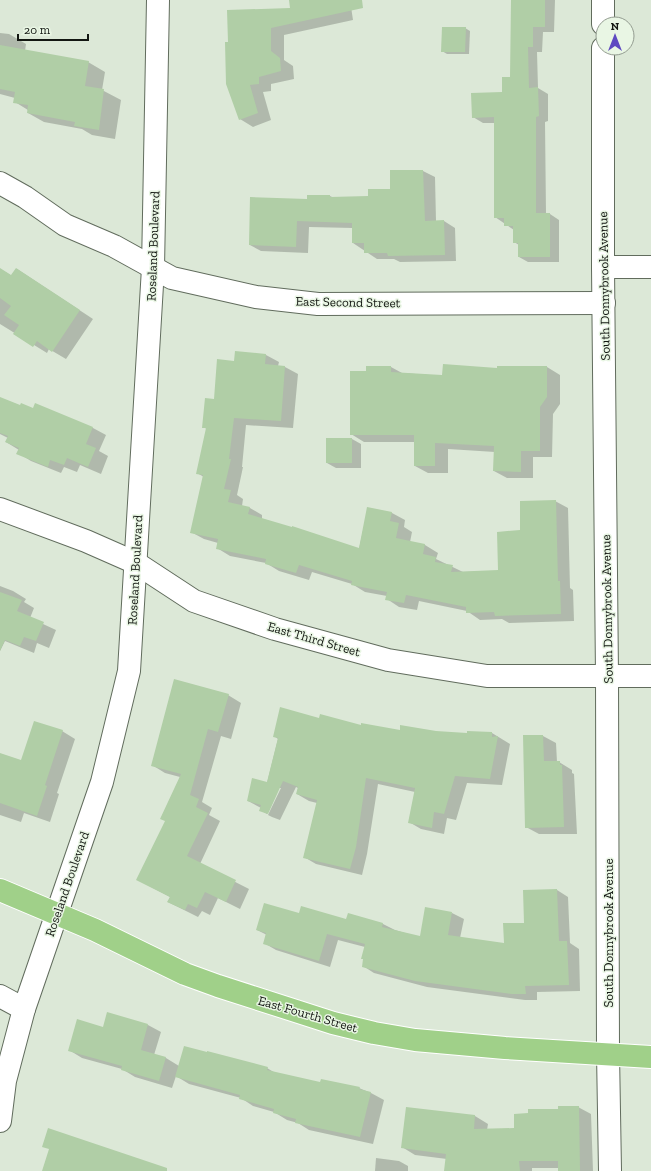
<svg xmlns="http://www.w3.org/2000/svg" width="651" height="1171" viewBox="0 0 651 1171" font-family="'Zilla Slab',serif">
	<rect width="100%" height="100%" fill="#dce8d7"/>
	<g fill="#0003">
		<path d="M290,0H350L353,20L284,35V60L293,66L294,79L271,84V91L263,92L271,120L253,127L240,119L226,43L292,9Z"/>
		<path d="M512,0H555L554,32H543L542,52H537L538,88L548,94V121L545,122L546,214H550L559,220V262H528L519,257V245L514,242V230L495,217V123H483L473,117L503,93L511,78Z"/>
		<path d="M465,28L470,31L469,54H447L442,51Z"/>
		<path d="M0,33L9,34L26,44L25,51L88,62L105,72L102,90L121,100L115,139L92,135L82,129L44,122L28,113V110L15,102V98L0,94Z"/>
		<path d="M391,171H423L435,177L436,221H444L455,228L456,261L400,262L394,259H377L353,243V228L309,227L308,253L261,251L250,245L308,200V196H330L334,198L369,197L391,190Z"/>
		<path d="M0,269L12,276L17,269L93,319L66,359L49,349L47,353L0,324Z"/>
		<path d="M266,355L279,362L278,366L285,367L298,374L293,428L246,425L242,467H243L237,495L243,499L242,506L250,508L262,515V519L359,549L368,508L392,513L405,520L404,527L412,532L410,542L425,545L438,553L436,559L463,572L499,571L521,531L555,501L568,508L570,588L573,590L574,621L509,623L502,619L480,620L467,611L419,601L417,610L399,607L387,599V596L365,592L352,584L312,572L309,580L279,571L266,563L230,556L217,548L218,543L204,539L191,532L204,477L197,473L207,429L203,427L215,400L235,362Z"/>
		<path d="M391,367L402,373L443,376L498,369V367H547L560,375V404L553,414L552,457H533V478H507L494,471L495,452L448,449V473H428L415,466V442H364L351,434L367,372Z"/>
		<path d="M0,398L21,406L34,409L35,405L93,428L106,435L99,451L108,456L101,474L80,465L77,472L64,467L61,473L31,461L18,453L19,450L6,442L8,438L0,434Z"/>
		<path d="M327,439H352L361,444V468H336L327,463Z"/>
		<path d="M0,586L13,591L26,599L24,602L34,608L30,618L56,630L49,648L37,643L34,653L5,641L0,651Z"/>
		<path d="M228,695L241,703L231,739L221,736L202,802L212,808L209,815L220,821L200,864L249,889L240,909L218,898L210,915L202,911L198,917L168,902L170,897L138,880L166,821L180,777L165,773L152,765Z"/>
		<path d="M320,719L362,726L401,731L468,734V732L492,733L510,744L502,785L467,783L456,820L447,818L444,834L421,829L409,822L415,792L378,784L367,854L362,875L316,864L304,857L317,803L309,801L297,794L298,788L296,787L280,820L272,817L268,815L281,788H279L267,814L260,810L261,808L248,801L267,783L278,739L274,736Z"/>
		<path d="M62,731L75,739L57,793L59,794L50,822L24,813L21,822L0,815V754L21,761Z"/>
		<path d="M543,736L556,743L557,762H559L572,770V773L574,774L577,834H539L526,827Z"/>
		<path d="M557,890L568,897L570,943L579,949L580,991L537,992V1000H525L427,987L374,973L363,966L365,947L338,940L330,967L276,950L264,943L267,935L257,930L300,914L347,920L349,914L383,924L395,930L421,938L452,913L464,919L460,938L505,944Z"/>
		<path d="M148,1025L161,1032L154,1055L166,1058L179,1066L267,1068L277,1074L321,1084L359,1088L371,1093L384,1100L373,1144L309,1130L298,1123L287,1120L274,1112L253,1106L241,1098L189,1084L176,1076L172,1088L135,1077L122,1069L82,1058L69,1050L104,1028Z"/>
		<path d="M578,1107L591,1114L593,1171H559V1168H532V1171H445L447,1159L415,1155L402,1147L407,1108L475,1116L488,1124L487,1130L515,1129L559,1110Z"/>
		<path d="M376,1158L399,1161L408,1166V1171H375Z"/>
	</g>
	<g fill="#b0cea6">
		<path d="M289,0H362L363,8L271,28V51L280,58L281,71L259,77V84L250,85L258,113L239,120L226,84L225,42H228L227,10L290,8Z"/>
		<path d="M511,0H545V27H533V47H528L529,88L538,87L539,116L536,117V213H550V257H518V243H513V226H504V218H494V117L472,118L471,93L502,92V77H510Z"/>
		<path d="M442,27H466L465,52H441Z"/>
		<path d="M0,45L89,61L85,86L104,89L99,130L74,126L75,122L27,113L28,105L13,103L15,92L0,89Z"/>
		<path d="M390,170H423L425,221L444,220L445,255L388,256L387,253H364V243H352V223L297,221L296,247L249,245L250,197L307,199V195H330V197L368,196V189H390Z"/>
		<path d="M0,268L11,275L16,268L80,310L52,352L37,341L33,347L13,334L19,325L4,315L11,306L0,298Z"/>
		<path d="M235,351L266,354L265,364L285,366L281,421L234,418L229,459H231L224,489L231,490L228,502L250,507L248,514L292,527V526L359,548L367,507L392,512L390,521L399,523L396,538L425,544L423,554L436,557L435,562L453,565L451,572L498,570L497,532L520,530V501L556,500L558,581H560L561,614L495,616L494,612L466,613V607L406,595L404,603L385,600L387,592L351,585L352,581L299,565L296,573L265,564L266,559L216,549L218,539L190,533L203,475L196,474L206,428H202L205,398L214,399L217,359L234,361Z"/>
		<path d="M443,364L497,368V366H547V397L540,407V451H521V472L493,471L494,446L435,443V466H414V435H350V371H366V366H391V372L442,375Z"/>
		<path d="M0,397L20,405L21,403L33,408L35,403L93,427L86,444L96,448L88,467L67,458L64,465L50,460L48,467L16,454L19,448L5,442L8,436L0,433Z"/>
		<rect x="326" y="438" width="26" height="25"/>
		<path d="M0,592L22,600L17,611L44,622L36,641L24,637L20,646L5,640L0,651Z"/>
		<path d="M174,679L229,694L218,732L208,729L190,795L199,799L196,807L208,813L187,856L236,880L226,902L205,892L197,908L188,904L185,910L167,902L170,897L136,880L165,821L160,819L181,774L151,766Z"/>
		<path d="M280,707L319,718L320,714L361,725V723L400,730V725L436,731L467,733V731L492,732V737L498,736L490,779L455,776L444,814L434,812L432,828L408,823L415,788L366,778L356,847L350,869L303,858L317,800L296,794L298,787L283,781L268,814L259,811L261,805L247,801L252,778L267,782L278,738L273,737Z"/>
		<path d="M34,721L63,730L45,785L47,786L37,816L0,803V753L21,760Z"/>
		<path d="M523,735H543L544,761H560V765H562L564,827L525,828Z"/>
		<path d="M557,889L559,941H567L569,985L525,986L526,994H512L415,981L362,967L363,959H361L365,944L327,934L319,961L263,944L266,933L256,930L264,903L299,913L301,906L346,919L348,913L383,923L382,927L420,936L425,907L452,912L448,935L504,943L503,923H524L523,890Z"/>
		<path d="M107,1012L148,1024L141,1050L166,1057L159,1081L121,1070L122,1066L68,1051L77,1019L103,1027Z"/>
		<path d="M184,1046L207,1052V1051L268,1067L267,1070L320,1082L321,1079L360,1087L359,1089L371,1092L360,1137L295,1123L296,1119L273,1113L274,1109L239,1099L240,1095L175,1077Z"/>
		<path d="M558,1106H579L580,1171H558V1161H519L520,1171H444L446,1154L401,1148L406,1107L475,1115L474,1129L514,1128V1114L528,1113V1109H558Z"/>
		<path d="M48,1128L167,1168V1171H42L49,1149L42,1147Z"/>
	</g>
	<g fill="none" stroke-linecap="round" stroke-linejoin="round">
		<defs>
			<g id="minor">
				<path d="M603,24V0"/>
				<path d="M603,48V267L607,676L608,1053L610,1171"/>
				<path d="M0,183L25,197L65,225L114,246L172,278L256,297L318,304L604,303"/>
				<path d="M603,267H651"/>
				<path d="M0,509L86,541L136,563L194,601L275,629L388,660L487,676H651"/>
				<path d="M0,996L24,1009"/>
				<path d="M0,1121L5,1081L24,1009L102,782L129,671L153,268L158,0"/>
			</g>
			<path id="major" d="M0,890L95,930L185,974L218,986L333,1023L374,1033L415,1040L505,1048L651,1057"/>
		</defs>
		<use href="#minor" stroke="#616c5d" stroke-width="24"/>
		<use href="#major" stroke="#fff" stroke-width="24"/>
		<use href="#minor" stroke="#fff" stroke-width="22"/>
		<use href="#major" stroke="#a0d089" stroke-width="22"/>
	</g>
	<g text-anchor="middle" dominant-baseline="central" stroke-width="3" stroke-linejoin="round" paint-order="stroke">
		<g font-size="13" fill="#121611" stroke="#e9f6e4">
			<text transform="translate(153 246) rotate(-88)">Roseland Boulevard</text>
			<text transform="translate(604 286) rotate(-91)">South Donnybrook Avenue</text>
			<text transform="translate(348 302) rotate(1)">East Second Street</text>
			<text transform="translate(135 570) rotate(-87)">Roseland Boulevard</text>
			<text transform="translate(607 609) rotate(-91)">South Donnybrook Avenue</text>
			<text transform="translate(314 639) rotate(16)">East Third Street</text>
			<text transform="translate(67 884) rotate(-71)">Roseland Boulevard</text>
			<text transform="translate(608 933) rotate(-90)">South Donnybrook Avenue</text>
			<text transform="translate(308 1014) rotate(16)">East Fourth Street</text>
		</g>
	</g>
	<g transform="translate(615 36)"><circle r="19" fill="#e9f6e4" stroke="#939c90"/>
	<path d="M0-3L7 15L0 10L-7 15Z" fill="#5e49c1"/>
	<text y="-6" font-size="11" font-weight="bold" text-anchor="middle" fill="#121611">N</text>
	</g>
	<path d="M18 34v6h70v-6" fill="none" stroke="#121611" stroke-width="2"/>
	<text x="24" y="34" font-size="12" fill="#121611" stroke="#e9f6e4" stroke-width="3" paint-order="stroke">20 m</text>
</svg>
